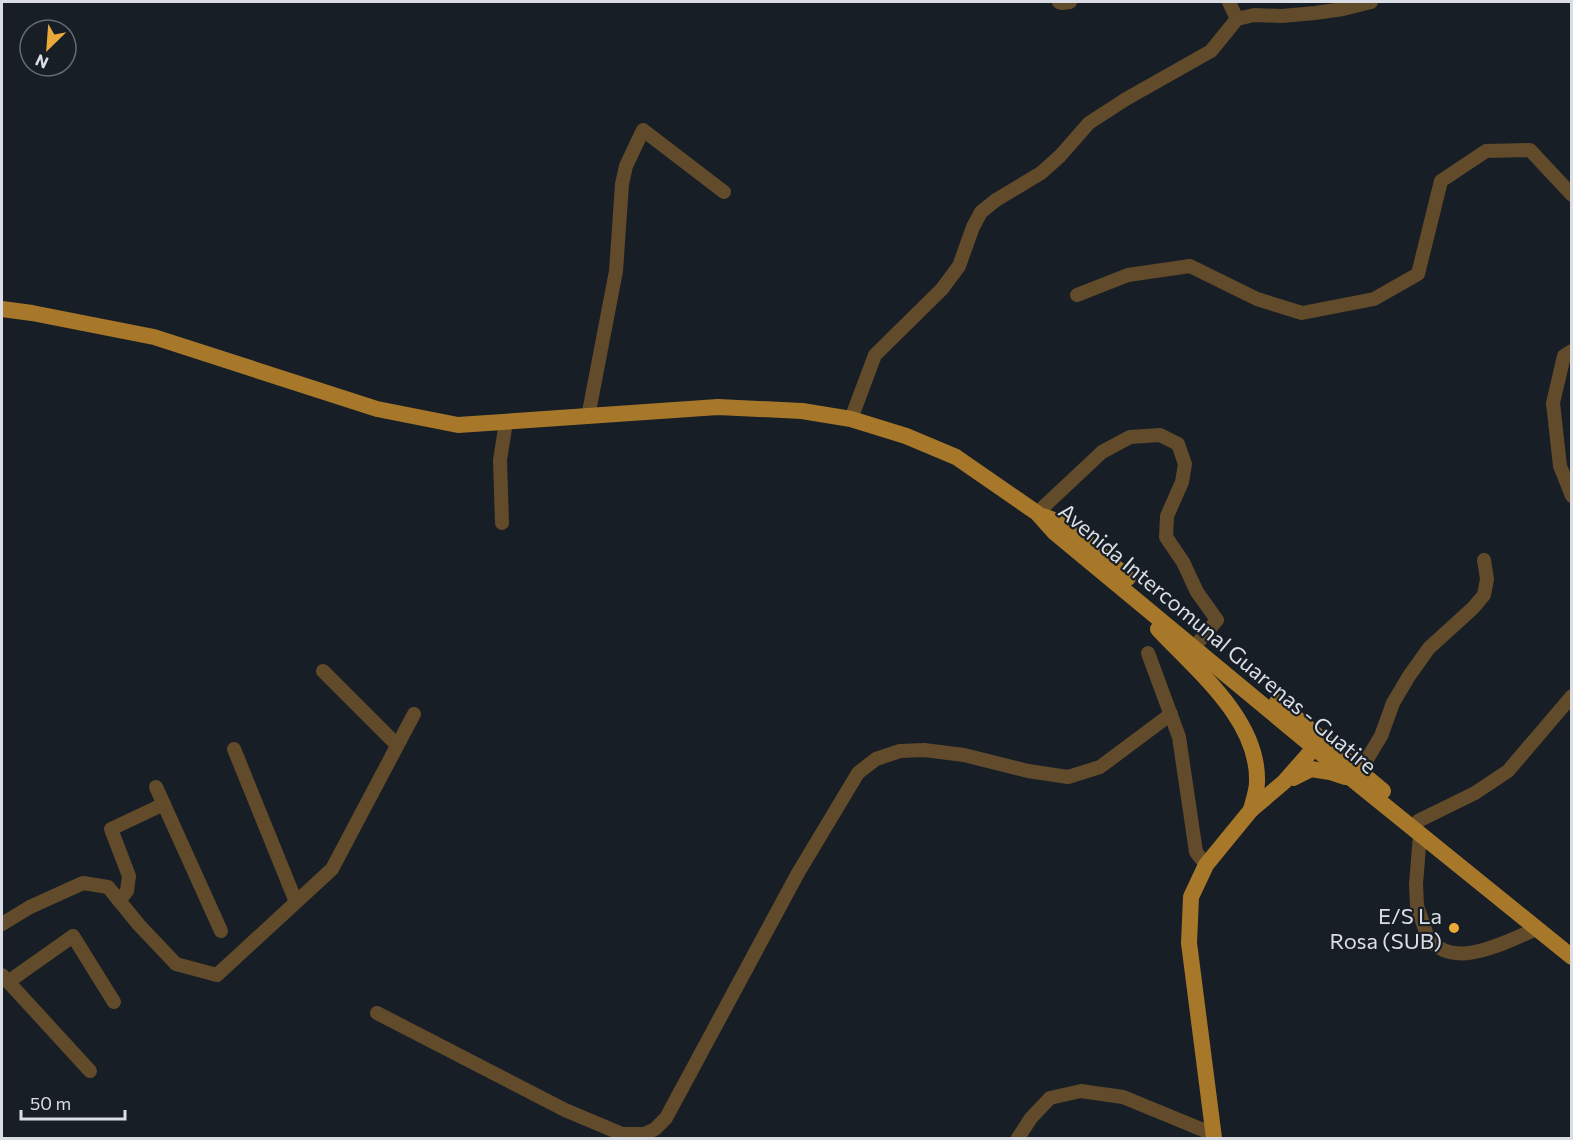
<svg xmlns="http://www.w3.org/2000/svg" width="1573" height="1140" viewBox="0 0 1573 1140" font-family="Commissioner,sans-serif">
	<rect width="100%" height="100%" fill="#181e26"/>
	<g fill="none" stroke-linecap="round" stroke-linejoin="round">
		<g stroke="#624b2a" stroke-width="14">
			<path d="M1059,2L1062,3L1070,2"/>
			<path d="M1229,2L1237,19"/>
			<path d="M1077,295L1128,275L1190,266L1257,299L1302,313L1374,299L1418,274L1441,181L1486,151L1530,150L1572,195"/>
			<path d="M1572,351L1564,356L1553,403L1560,466L1572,496"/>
			<path d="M588,417L616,271L622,184L626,166L643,130L724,192"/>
			<path d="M851,419L875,355L942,289L959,266L973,227L981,212L996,200L1041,173L1060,156L1089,123L1126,99L1211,51L1237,19L1254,15L1282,16L1315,13L1343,9L1371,2"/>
			<path d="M1037,513L1102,452L1130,437L1160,435L1178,444L1185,464L1182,482L1167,516L1166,537L1183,562L1197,592L1217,620L1200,640"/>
			<path d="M502,523L500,460L506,422"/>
			<path d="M1148,653L1179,737L1196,852L1206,865"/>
			<path d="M323,671L397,745"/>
			<path d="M234,749L296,902"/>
			<path d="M1360,771L1381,736L1393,703L1409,676L1429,648L1473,608L1484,595L1487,579L1484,560"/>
			<path d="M156,787L221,931"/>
			<path d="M1418,821L1475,793L1508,771L1572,696"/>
			<path d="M1420,835L1416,884L1417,906L1428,938C1455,972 1506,941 1537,929"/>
			<path d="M119,901L127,891L129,876L111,829L164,804"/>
			<path d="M2,924L30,907L83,883L108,887L139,925L176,964L217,975L332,869L414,714"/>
			<path d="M2,975L90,1071"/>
			<path d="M8,982L73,936L114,1002"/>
			<path d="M377,1013L565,1110L622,1134H644L655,1129L666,1118L798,873L858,773L876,759L900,751L924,750L964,755L1028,771L1068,777L1100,767L1171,714"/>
			<path d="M1018,1138L1031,1118L1050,1098L1081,1091L1123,1097L1213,1134"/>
		</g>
		<g stroke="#a7782a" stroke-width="16">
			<path d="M2,309L32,313L154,337L377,409L458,425L718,407L802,411L851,419L906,436L956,457L1037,513L1054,532L1352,779L1572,957"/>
			<path d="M1043,516L1067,525L1128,578"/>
			<path d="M1158,629C1197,671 1259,720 1257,782C1257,791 1253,801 1251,810"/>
			<path d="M1277,702L1383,791"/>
			<path d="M1293,778L1311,769L1330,772L1345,777"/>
			<path d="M1214,1138L1189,943L1191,897L1206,865L1251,810L1284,782L1322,739"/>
		</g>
	</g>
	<circle fill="#eba93a" stroke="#181e26" stroke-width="2" cx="1454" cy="928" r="6"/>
	<g text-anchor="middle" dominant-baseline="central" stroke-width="4.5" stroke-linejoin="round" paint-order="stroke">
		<g font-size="22" fill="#dadee4" stroke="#181e26">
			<text transform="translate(1218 638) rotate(40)">Avenida Intercomunal Guarenas - Guatire</text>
		</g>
		<g font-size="22" fill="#dadee4" stroke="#181e26" text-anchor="end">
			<text x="1442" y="915">E/S La<tspan x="1442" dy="25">Rosa (SUB)</tspan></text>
		</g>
	</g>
	<rect width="1573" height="1140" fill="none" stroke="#dadee4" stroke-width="6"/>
	<g transform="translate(48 48) rotate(205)"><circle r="28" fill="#181e26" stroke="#666b72" stroke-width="1.5"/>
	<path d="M0-4.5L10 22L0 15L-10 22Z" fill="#eba93a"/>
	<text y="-9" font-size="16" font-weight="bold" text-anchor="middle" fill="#dadee4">N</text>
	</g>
	<path d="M21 1110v9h104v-9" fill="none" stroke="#dadee4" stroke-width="3"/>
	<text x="30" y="1110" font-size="18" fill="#dadee4" stroke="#181e26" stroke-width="4.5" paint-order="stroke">50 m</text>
</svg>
